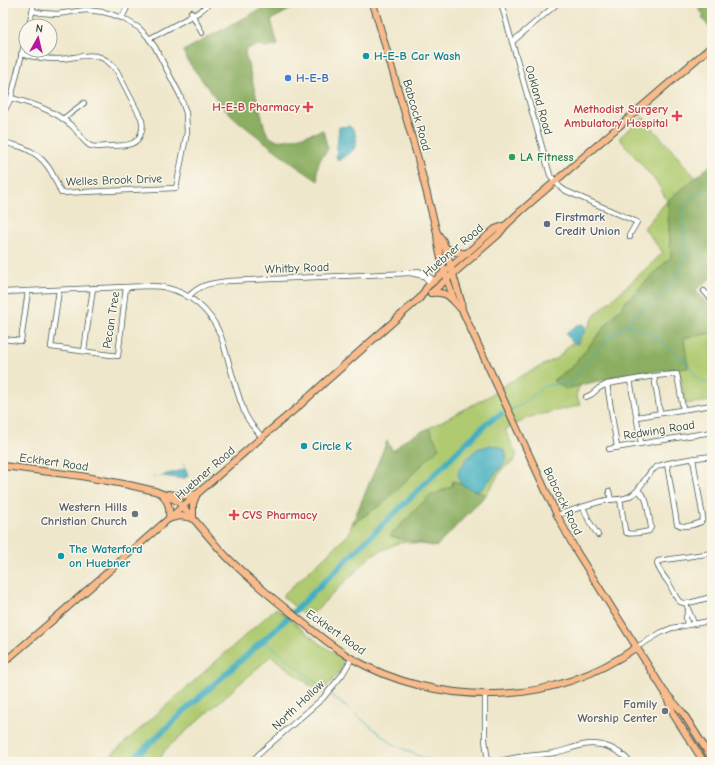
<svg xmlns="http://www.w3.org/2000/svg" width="715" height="765" viewBox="0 0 715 765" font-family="'Comic Neue',sans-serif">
	<rect width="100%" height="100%" fill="#fbf7ec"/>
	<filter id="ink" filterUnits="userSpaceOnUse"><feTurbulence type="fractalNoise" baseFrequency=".025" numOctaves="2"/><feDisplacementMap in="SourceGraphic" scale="8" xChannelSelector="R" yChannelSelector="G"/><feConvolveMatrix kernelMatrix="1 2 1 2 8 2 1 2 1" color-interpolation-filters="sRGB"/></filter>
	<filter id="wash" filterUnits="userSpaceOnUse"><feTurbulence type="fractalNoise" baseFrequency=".012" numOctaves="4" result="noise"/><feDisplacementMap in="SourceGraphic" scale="16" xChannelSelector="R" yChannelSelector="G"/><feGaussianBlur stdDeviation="0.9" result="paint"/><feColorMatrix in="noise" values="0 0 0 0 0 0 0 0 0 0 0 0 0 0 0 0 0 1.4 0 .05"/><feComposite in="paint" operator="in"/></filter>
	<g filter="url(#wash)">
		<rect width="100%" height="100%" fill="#efe7cb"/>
		<g fill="#afca70" stroke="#678452">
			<path d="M643,117L696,178L667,201L671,257L626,301L572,367L553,380L566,388L581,385L578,389L576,396L581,405L530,417L505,430L517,455L514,461L502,469L486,495L453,481L452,486L428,497L390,536L428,545L404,542L398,543L372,555L308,618L282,596L348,535L352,524L382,504L439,448L429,428L491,395L506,384L559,357L570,344H578L595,315L663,253L644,228L667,201L658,184L619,138Z"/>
			<path d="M712,333V401L685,404L680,374L667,370L688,368L683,338Z"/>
			<path d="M276,608L319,643L343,659C344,671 328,685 320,693L271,656L165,750L158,762H103Z"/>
		</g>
		<g fill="#8bae62" stroke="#55764b">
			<path d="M3,3H9L3,23Z"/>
			<path d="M272,3H307L298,5L271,20L278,45L266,48L259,45L246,49L245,53L265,129C267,133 269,137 273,139C284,144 312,133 323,130L328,149L320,160L317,170L318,181L293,164L239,122L220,104L189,63L183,51Z"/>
			<path d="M701,3H712V31L702,18L704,15L698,9L702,5Z"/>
			<path d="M712,164V180L709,183L712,184V277L696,290L712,309V333L684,338L688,368C647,371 606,378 566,389L553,381L572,367L626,301L671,257L667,201Z"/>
			<path d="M429,428L439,448L382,504L352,524L387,441L393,451L406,439Z"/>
			<path d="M453,481L486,495L436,547L390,536L428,497L452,486Z"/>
		</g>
		<g fill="#42afbf" stroke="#30767a">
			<path d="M349,126C357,130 358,142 354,149C351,153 342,158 338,161L336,156L339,127Z"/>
			<path d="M582,323L586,328L577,343L572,342L566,334L577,325H580Z"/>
			<path d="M490,445C500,446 505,447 507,458L503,465L482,489L475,491L463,485L459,481L458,472L466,459L477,449Z"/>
			<path d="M186,469L188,475L187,477C181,480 171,477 164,476V475Z"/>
		</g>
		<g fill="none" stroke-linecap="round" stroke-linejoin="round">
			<g stroke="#42afbf" stroke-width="1">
				<path d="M627,325L639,328L662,341L689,364L695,376L702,382L712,383"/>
				<path d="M511,410L523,404L544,386L558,384H568L572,382L582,367L608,338L627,325L639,311L662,297L675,278L686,256L683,221L684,204L703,190L712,181"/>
				<path d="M501,414L506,412"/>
				<path d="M183,464L185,469"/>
				<path d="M153,477V478L164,476"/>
				<path d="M263,640L325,690"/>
				<path d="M331,695L351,711"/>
				<path d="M355,714L393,744L425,759L434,762"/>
			</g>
			<path stroke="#42afbf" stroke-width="6" d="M129,762L156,738L185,710L273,632L487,423L501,414"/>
		</g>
	</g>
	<g filter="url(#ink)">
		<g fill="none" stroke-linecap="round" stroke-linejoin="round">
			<defs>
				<g id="minor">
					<path d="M501,3L550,175L560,187L566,191L637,222L630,234V237"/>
					<path d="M191,12L202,33"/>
					<path d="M122,18L129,3"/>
					<path d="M29,26L34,3"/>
					<path d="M149,39L199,12L210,3"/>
					<path d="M512,42L558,3"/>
					<path d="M11,98C33,104 54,110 72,126C78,131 84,144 91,146C96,148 104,146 109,146C123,145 138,148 142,130C143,126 143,123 141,118L117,71C98,46 83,58 58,59C46,59 33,57 21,54"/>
					<path d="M3,114L11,98L26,37"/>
					<path d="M63,119L84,103"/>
					<path d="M3,141C10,145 17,145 24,148C46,157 53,173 61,193L176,188L187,132L186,113L180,95L155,47L147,36L139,28L124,19L111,14L103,12L86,10L57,14L42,13L33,11"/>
					<path d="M410,273L424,276L431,284"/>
					<path d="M59,290L51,347L118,356L126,287"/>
					<path d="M704,291L712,300"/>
					<path d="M3,292L149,286C155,286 161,286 167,288C190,293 210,311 219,332C223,340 224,348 227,356C232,375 238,395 245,414L251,424L262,437"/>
					<path d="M188,297C200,284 211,283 228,281L410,273C422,268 426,275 435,281"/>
					<path d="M3,339L21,341L28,291"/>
					<path d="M84,351L93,288"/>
					<path d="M654,376L660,413"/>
					<path d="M630,380L641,443"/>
					<path d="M607,384L617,447"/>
					<path d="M586,397L592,394L599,388L607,384L654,376L677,374L683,409"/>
					<path d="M637,417L712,405"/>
					<path d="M609,449L712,432"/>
					<path d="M667,464L677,524C683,528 694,525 701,522L703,518L693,459"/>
					<path d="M609,491L611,500"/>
					<path d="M620,499L625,530C625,531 626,533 627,533C631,535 644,532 649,531L651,527L647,504L645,498L638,490"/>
					<path d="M583,507L589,521L598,535"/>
					<path d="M557,515C573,510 590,504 607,500C614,499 622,500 628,497C641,492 644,476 655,468C666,461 698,458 712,456"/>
					<path d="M712,553L658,561L657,563C658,570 664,576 668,582C672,587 674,596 679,601C685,607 704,598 712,597"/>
					<path d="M686,603C688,610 692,617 694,624"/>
					<path d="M687,625L686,617L688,611"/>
					<path d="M637,647L662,632L672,628L704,622L712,623"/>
					<path d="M485,695V740L488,762"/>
					<path d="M251,762L261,752L323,698L342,675L352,658"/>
					<path d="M496,762C504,760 512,758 520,757C531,755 543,755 554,753C564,751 573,747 583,745C601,741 618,749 630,762"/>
				</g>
				<g id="major">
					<path d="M373,3L418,159L437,233C438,256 447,279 454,300"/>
					<path d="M438,234L443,241L461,301L462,310"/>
					<path d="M444,246C453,253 457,253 468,253"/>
					<path d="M431,293C449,291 450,298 462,310L557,515L575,549L664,691L683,713L712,759"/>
					<path d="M431,293L498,235L506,225L522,210L712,46"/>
					<path d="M3,466L81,476L129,485L155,491L165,495L177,501L183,507C198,523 211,541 227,557C248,578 271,597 295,616C313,631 331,646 351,658C394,683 445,695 495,694C546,693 595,676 637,647"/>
					<path d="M162,494C169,504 170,507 169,519"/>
					<path d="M168,494L182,496L197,494"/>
					<path d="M171,518L181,516L193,518V504L196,496"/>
					<path d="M3,663L53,620L262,437L299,406L324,383L420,298L427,287L495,229L506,225"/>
					<path d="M666,696L675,717L704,762"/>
				</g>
			</defs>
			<use href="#minor" stroke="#3e564b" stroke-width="6"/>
			<use href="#major" stroke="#3e564b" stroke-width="8"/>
			<use href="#minor" stroke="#fff" stroke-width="4.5"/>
			<use href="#major" stroke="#fabb8c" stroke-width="6"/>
		</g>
	</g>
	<g fill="#0f9aa8" stroke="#fbf7ec" stroke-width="1.5">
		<circle cx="366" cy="56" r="4"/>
		<circle cx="304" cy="446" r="4"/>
		<circle cx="61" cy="556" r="4"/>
	</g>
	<circle fill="#3f7fe0" stroke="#fbf7ec" stroke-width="1.5" cx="288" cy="78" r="4"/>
	<g fill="#e0444e" stroke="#fbf7ec" stroke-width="1.5">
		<path d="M306 101h4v4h4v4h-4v4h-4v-4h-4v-4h4z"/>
		<path d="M675 110h4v4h4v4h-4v4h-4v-4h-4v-4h4z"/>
		<path d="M232 509h4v4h4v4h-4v4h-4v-4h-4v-4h4z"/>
	</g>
	<circle fill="#2e9e5b" stroke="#fbf7ec" stroke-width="1.5" cx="512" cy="157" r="4"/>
	<circle fill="#5c6f8a" stroke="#fbf7ec" stroke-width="1.5" cx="547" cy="224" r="4"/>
	<g fill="#6b7280" stroke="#fbf7ec" stroke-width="1.5">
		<circle cx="135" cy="514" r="4"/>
		<circle cx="665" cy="711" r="4"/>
	</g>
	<g text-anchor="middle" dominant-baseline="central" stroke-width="3" stroke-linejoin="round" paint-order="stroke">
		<g font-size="12" font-weight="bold" fill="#0d838f" stroke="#fbf7ec" text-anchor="start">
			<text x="374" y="56">H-E-B Car Wash</text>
			<text x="312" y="446">Circle K</text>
			<text x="69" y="549">The Waterford<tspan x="69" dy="14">on Huebner</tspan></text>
		</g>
		<g font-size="12" font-weight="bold" fill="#366cbe" stroke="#fbf7ec" text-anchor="start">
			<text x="296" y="78">H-E-B</text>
		</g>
		<g font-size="12" fill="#1f3d34" stroke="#fbf7ec">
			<text transform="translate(539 100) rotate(74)">Oakland Road</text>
			<text transform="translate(417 115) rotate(74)">Babcock Road</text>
			<text transform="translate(114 180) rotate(-2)">Welles Brook Drive</text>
			<text transform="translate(453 250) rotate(-40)">Huebner Road</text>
			<text transform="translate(297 268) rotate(-2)">Whitby Road</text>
			<text transform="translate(111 320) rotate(-81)">Pecan Tree</text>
			<text transform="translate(659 430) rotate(-9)">Redwing Road</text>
			<text transform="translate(54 462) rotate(8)">Eckhert Road</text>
			<text transform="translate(205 473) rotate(-41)">Huebner Road</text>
			<text transform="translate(563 501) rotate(64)">Babcock Road</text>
			<text transform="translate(336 632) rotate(35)">Eckhert Road</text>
			<text transform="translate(298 705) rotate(-43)">North Hollow</text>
		</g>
		<g font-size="12" font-weight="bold" fill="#be3a42" stroke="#fbf7ec" text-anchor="end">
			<text x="300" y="107">H-E-B Pharmacy</text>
			<text x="668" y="109">Methodist Surgery<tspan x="668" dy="14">Ambulatory Hospital</tspan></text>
			<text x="242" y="515" text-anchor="start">CVS Pharmacy</text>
		</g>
		<g font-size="12" font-weight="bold" fill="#27864d" stroke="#fbf7ec" text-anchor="start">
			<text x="520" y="157">LA Fitness</text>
		</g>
		<g font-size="12" font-weight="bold" fill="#4e5e75" stroke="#fbf7ec" text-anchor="start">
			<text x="555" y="217">Firstmark<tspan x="555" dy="14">Credit Union</tspan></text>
		</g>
		<g font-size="12" font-weight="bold" fill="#5b616d" stroke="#fbf7ec" text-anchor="end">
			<text x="127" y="507">Western Hills<tspan x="127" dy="14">Christian Church</tspan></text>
			<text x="657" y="704">Family<tspan x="657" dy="14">Worship Center</tspan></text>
		</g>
	</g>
	<rect width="715" height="765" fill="none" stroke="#fbf7ec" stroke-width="16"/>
	<g transform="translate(38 38) rotate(8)"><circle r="19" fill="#fbf7ec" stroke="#a3ada2"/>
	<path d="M0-3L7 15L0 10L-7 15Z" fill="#b5179e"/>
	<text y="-6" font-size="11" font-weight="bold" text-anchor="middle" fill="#1f3d34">N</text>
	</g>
</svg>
